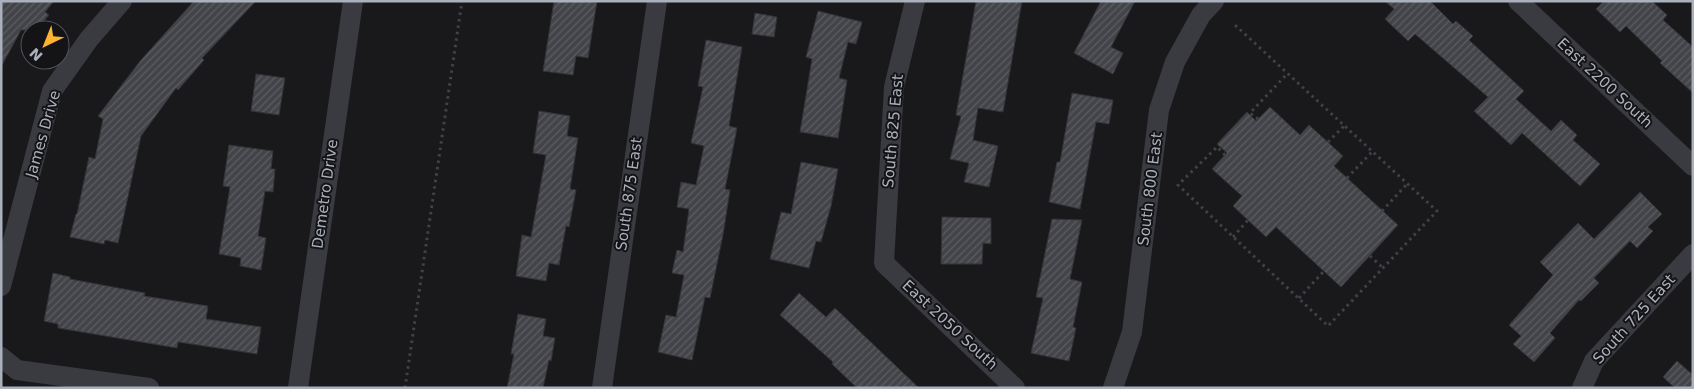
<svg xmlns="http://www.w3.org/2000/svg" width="1694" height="389" viewBox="0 0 1694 389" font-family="'DejaVu Sans',sans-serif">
	<defs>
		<pattern id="building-hatch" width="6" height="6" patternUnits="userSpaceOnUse" patternTransform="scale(1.25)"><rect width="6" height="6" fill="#434449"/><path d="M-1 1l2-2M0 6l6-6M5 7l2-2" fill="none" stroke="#5b5d61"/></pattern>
	</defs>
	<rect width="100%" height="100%" fill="#19191c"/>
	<g fill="url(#building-hatch)" stroke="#333338">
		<path d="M1,1H54L45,12L49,15L36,30H21L1,67Z"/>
		<path d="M194,1H256L202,58L204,60L178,90L176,88L141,136L118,243L105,240L104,244L70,237L76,214H77L89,157L95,159L103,119L98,116L141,60Z"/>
		<path d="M554,1H597L588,58L576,56L573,75L543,71Z"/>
		<path d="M976,1H1022L1003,112L978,108L973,140L998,146L989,187L964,182L969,163L950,159L961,116L956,115Z"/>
		<path d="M1101,1H1135L1111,47L1123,53L1113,74L1074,53Z"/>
		<path d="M1385,1H1430L1453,24L1456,21L1473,36L1469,40L1524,91L1516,99L1551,131L1561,120L1577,135L1573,140L1600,164L1580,186L1522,133L1511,145L1474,111L1488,97L1415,34L1408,41L1385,19L1394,9Z"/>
		<path d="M1604,1H1652L1667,15L1663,20L1693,47V93L1660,63L1662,61L1626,26L1620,32L1596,9Z"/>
		<path d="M818,11L862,22L856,44L848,42L839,78L847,80L838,138L800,132L812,59L806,57Z"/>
		<path d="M755,13L777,17L774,37L752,34Z"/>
		<path d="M706,40L742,47L729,126L737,128L725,189L730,190L723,235L710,298L705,297L692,360L658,352L666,315L676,317L684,275L672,273L677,250L683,252L689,209L677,207L681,182L696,185L704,146L691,143L703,87L698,86Z"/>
		<path d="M256,74L285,78L279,115L251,111Z"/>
		<path d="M1072,93L1113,100L1109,124L1096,122L1080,209L1049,202L1057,162H1060Z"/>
		<path d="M1270,107L1300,135L1309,125L1343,156L1334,166L1398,225L1341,287L1276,227L1266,237L1233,206L1242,196L1212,169L1227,153L1217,144L1247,112L1256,121Z"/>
		<path d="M539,111L570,116L567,136L578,138L570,189L576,190L569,227L566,226L559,265L549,263L546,281L516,276L522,235L531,237L546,155L533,153Z"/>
		<path d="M229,145L273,151L271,169H275L273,192L265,191L258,236L266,238L261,270L240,266L241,258L219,254L230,187L223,186Z"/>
		<path d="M801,162L838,169L831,206L821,242L816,241L809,268L770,259L781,212L791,214Z"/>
		<path d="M1640,192L1662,214L1648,227L1653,231L1637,248L1630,241L1594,278L1599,283L1581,301L1579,300L1550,333L1555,338L1534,362L1513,344L1521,336L1509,325L1553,275L1540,262L1578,223L1594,239Z"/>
		<path d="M942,217L991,218V244L983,243L982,264H941Z"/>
		<path d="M1052,219L1082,220L1070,279L1082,282L1073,327L1076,328L1069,361L1031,353L1043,298L1036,297Z"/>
		<path d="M53,273L70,277V279L145,293L144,296L208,306L206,319L261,327L257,354L178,342L177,348L58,328V324L44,321Z"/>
		<path d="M799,293L826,317L835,308L919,388H857L832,364L833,362L780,315Z"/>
		<path d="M518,314L546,319L543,336L555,338L551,361L549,360L543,388H507L514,354H511Z"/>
		<path d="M1677,361L1693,375V388H1675L1663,377Z"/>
	</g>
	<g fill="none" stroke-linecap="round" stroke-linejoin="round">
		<g stroke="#404248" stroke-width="3" stroke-dasharray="2.5 4" stroke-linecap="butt">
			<path d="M1258,119L1250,113L1287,74"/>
			<path d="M1328,142L1344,126"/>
			<path d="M1225,155L1217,147L1178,185L1328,326L1437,211L1235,25"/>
			<path d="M1347,178L1372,152"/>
			<path d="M1382,211L1407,184"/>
			<path d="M1233,237L1248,220"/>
			<path d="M1370,256L1383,268"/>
			<path d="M1299,298L1324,271"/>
			<path d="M405,388L462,1"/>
		</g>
		<g stroke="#3a3b41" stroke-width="20">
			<path d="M915,1L894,87L884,263L1015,388"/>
			<path d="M1518,1L1693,166"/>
			<path d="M1,286L52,91L89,39L122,1"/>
			<path d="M1,357L17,370L149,388"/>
			<path d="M298,388L353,1"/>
			<path d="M602,388L657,1"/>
			<path d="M1113,388L1132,332L1159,110L1175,62L1201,15L1214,1"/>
			<path d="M1582,388L1594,361L1693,254"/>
		</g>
	</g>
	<g text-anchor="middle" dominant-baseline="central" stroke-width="4" stroke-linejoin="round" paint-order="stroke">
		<g font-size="15" fill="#abb1bc" stroke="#141417">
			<text transform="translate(1605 83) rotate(43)">East 2200 South</text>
			<text transform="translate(893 131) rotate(-85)">South 825 East</text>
			<text transform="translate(43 134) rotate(-74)">James Drive</text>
			<text transform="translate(1150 189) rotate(-83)">South 800 East</text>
			<text transform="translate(325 194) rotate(-82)">Demetro Drive</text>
			<text transform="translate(629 194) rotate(-82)">South 875 East</text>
			<text transform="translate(1634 319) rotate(-48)">South 725 East</text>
			<text transform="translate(950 325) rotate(43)">East 2050 South</text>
		</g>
	</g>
	<rect width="1694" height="389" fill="none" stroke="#abb1bc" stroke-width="5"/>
	<g transform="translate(45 45) rotate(223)"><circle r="24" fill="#141417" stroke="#505359"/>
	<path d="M0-4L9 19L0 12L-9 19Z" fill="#fcb431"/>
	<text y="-8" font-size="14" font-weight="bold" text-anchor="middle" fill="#abb1bc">N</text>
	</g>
</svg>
